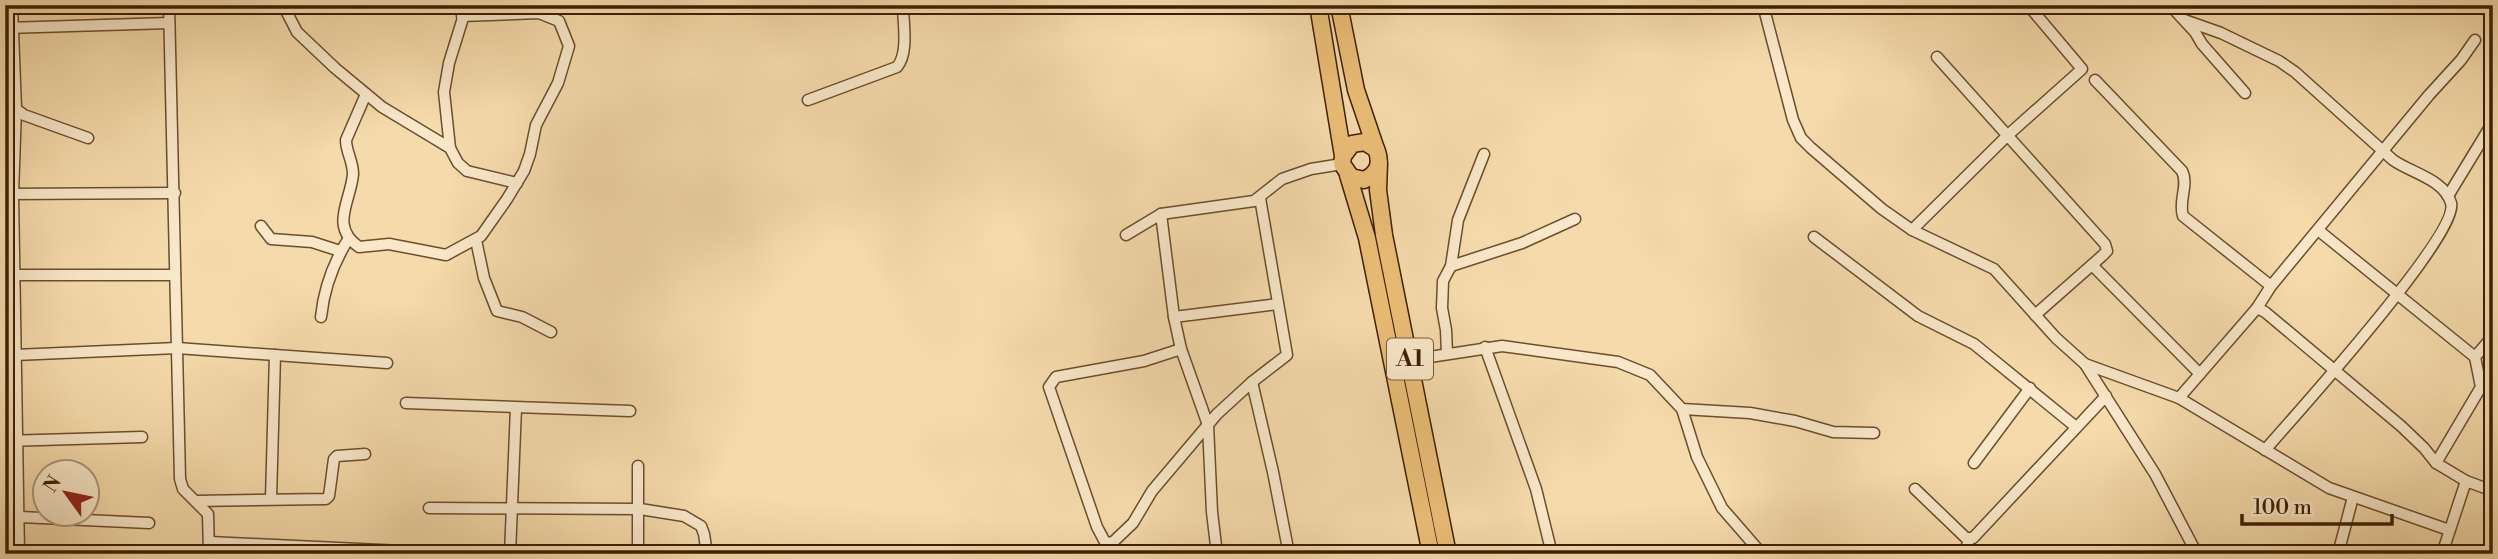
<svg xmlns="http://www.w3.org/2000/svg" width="2498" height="559" viewBox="0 0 2498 559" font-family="'Libre Bodoni',serif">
	<rect width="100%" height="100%" fill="#f5daab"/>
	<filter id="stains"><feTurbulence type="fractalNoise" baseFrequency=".00286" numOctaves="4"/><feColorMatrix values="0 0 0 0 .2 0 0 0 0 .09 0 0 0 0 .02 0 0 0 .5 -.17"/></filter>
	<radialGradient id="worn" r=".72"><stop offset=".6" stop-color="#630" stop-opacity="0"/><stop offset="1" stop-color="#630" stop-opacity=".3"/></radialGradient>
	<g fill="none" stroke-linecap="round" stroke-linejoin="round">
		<path stroke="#9dbba4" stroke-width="10" d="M2471,5L2493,15"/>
		<defs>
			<g id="minor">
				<path d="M12,5L16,109L13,194L19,554"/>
				<path d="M169,5L180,479L183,489L208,514L209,554"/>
				<path d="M283,5L297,32L335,68L382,107L450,148L458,163L467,171L517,183"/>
				<path d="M1763,5L1793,120L1801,138L1811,148L1882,209L1912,230L1994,269L2056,338L2085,364L2179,398L2257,308L2265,312L2401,426L2424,448L2436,463L2466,481L2493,491"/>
				<path d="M2170,5L2195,32L2202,44L2245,93"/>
				<path d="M2187,21L2221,33L2279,61L2295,72L2393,160C2411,173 2444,179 2451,203C2460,233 2293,418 2265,450"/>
				<path d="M6,28L169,23"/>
				<path d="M1937,57L2105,244L2107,251L2102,256L2035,315"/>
				<path d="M2095,80L2182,171C2189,185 2178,201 2183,216L2271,286"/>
				<path d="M366,94L346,140C346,152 353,161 353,174C351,201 329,226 359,247L389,244L446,255L481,236L507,199L524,171L530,154L536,125L558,83L569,46L559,21L539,13L462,16"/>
				<path d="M808,100L897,67C909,53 903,23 903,5"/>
				<path d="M5,110L16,109L24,115L88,138"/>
				<path d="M450,148L444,92L449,63L467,5"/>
				<path d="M5,194L175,193"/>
				<path d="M2448,196L2493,122"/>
				<path d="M1161,214L1174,317L1181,349L1208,425L1212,512L1217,554"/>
				<path d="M261,226L271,239L312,242L340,251"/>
				<path d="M1912,230L2008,135L2082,69L2028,5"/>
				<path d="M2318,230L2475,357"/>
				<path d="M1126,235L1161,214L1254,201L1282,179L1311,169L1342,164"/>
				<path d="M1814,237L1918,316L1974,344L2076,427"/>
				<path d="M476,240L484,278L497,311L522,317L551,332"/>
				<path d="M2092,265L2200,374"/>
				<path d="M1451,266L1522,243L1575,219"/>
				<path d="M5,275H175"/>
				<path d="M2257,308L2271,286L2429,95L2461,60L2475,40"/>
				<path d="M321,317C324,288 333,263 349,238"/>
				<path d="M1174,317L1278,304"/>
				<path d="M1485,347L1536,489L1552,554"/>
				<path d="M5,353L15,355L177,348L387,363"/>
				<path d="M1447,354L1446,330L1442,308L1443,281L1451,266L1458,220L1484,154"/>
				<path d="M1410,360L1502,346L1618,362L1650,375L1682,409L1750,413L1795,421L1833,432L1874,433"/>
				<path d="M2085,364L2155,474L2197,554"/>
				<path d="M1252,382L1273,472L1289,554"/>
				<path d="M2481,387H2493"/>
				<path d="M2179,398L2329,488L2449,530"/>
				<path d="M406,403L630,411"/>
				<path d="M1682,409L1697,457L1722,508L1762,554"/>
				<path d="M5,441L142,437"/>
				<path d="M1974,463L2030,388"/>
				<path d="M2436,463L2481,387L2475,357L2493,336"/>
				<path d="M638,466V554"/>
				<path d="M1915,489L1966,538H1973L2106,396"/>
				<path d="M271,499L275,355"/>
				<path d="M196,501L326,499L329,496L334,459L337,456L365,454"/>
				<path d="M429,508L640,509L684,516L701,526L704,534L707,554"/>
				<path d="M20,517L149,523"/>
				<path d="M210,542L402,551"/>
				<path d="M1112,543L1105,542L1097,527L1049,387L1056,377L1144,361L1181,349"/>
				<path d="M510,554L516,408"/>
				<path d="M1110,554L1112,543L1133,523L1152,491L1217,414L1252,382L1287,355L1260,198"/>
				<path d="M1964,554L1969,540"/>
				<path d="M2338,554L2353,497"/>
				<path d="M2442,554L2466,481"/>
			</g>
			<g id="trunk">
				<path d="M1318,5L1343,156L1342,164L1351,177L1364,180C1378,174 1382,163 1376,149L1365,142L1352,144L1343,156"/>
				<path d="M1339,5L1356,90L1376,149"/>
				<path d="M1379,163L1378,190L1384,235L1448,554"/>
				<path d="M1348,175L1367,238L1431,554"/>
			</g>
		</defs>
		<use href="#minor" stroke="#6a4e2e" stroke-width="13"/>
		<use href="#trunk" stroke="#3b1f05" stroke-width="19"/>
		<use href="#minor" stroke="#f8e7c8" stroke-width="10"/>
		<use href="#trunk" stroke="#eabd76" stroke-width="16"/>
	</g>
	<g text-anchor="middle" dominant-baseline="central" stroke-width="5" stroke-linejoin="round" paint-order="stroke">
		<rect fill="#f8e7c8" stroke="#745b40" stroke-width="2" x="1387" y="338.5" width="46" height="41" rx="5"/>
		<g font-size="24" font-weight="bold" fill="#3b1f05">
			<text x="1410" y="359">A1</text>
		</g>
	</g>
	<rect width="2498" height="559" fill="none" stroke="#f5daab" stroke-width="28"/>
	<rect x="7" y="7" width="2484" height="545" fill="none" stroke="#3b1f05" stroke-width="3.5"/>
	<rect x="14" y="14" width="2470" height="531" fill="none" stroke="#3b1f05" stroke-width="2"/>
	<g transform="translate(66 493) rotate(303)"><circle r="33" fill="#f8e7c8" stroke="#ac977a" stroke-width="2"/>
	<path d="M0-5L12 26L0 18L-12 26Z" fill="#8f2418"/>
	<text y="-10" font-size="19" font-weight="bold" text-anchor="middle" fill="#3b1f05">N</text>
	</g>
	<path d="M2242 514v10h150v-10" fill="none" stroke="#3b1f05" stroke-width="3.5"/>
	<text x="2253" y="514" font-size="21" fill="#3b1f05" stroke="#f8e7c8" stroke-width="5" paint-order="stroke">100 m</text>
	<rect width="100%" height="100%" filter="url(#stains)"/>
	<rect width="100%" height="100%" fill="url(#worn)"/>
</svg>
